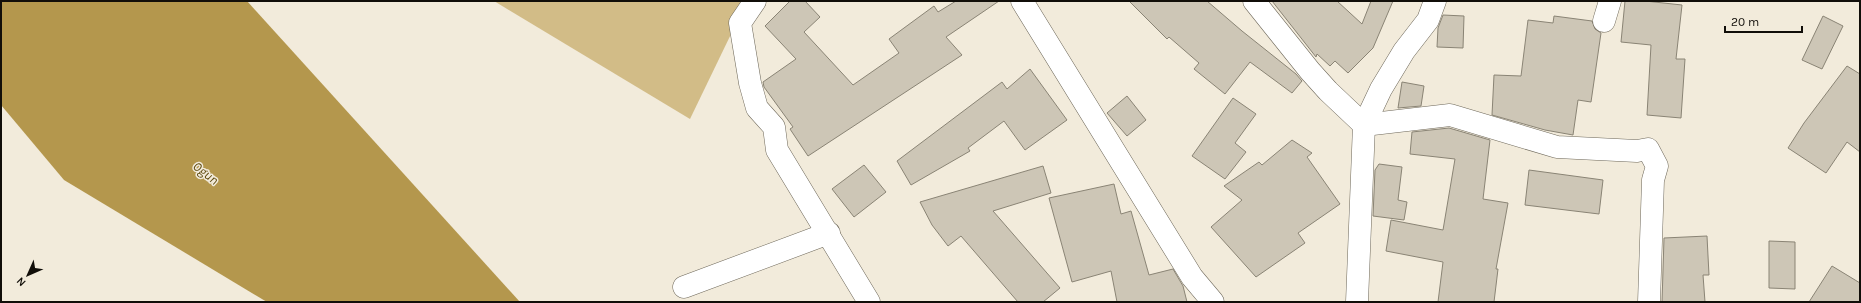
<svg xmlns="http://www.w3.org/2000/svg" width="1861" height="303" viewBox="0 0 1861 303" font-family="Karla,sans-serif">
	<rect width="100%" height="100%" fill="#f2ebdb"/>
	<path fill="#d2bc87" d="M494,1H747L690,119Z"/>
	<path fill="#b4974d" d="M1,1H247L520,302H267L64,180L1,105Z"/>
	<g fill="#cdc6b6" stroke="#8a8475">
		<path d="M790,1H805L820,17L804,32L853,85L899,53L889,39L934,6L938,12L956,1H999L946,37L962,55L808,156L790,129L793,127L764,87L763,82L796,59L765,26Z"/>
		<path d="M1129,1H1207L1242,31L1296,74L1302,81L1292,93L1250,62L1225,94L1194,69L1199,63L1169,37L1167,39Z"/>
		<path d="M1272,1H1337L1362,24L1371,1H1393L1373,48L1348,73L1335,61L1330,66L1317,54L1316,57Z"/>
		<path d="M1625,1H1645L1682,5L1676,59H1685L1681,118L1647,115L1651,45L1621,42Z"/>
		<path d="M1443,15L1464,16L1463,48L1437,47L1438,28Z"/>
		<path d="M1554,16L1592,21L1595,29L1601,33L1591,102L1578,100L1573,135L1545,130L1492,115L1494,75L1521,76L1528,20L1553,23Z"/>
		<path d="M1823,16L1843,26L1822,69L1802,60Z"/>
		<path d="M1847,66L1860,74V152L1847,142L1826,173L1788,148L1804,123Z"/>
		<path d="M1030,69L1067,120L1025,150L1004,121L968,148L970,151L911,185L897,161L1002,82L1007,89Z"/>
		<path d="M1402,82L1424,86L1421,106L1398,108Z"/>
		<path d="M1127,96L1146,120L1127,136L1107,113Z"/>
		<path d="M1233,98L1256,114L1235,143L1246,152L1225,179L1192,156Z"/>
		<path d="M1449,128L1490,140L1483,199L1508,203L1496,269H1498L1494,302H1438L1443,262L1386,251L1391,220L1443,230L1455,159L1410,154L1412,132Z"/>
		<path d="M1292,140L1312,153L1307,157L1340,204L1298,233L1305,243L1256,277L1211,227L1242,200L1224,186L1259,162L1262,165Z"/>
		<path d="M1379,164L1402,167L1398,200L1407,202L1404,220L1373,216L1375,170Z"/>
		<path d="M864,165L886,192L854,217L832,189Z"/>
		<path d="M1043,166L1051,193L993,211L1060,288L1043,302H1018L961,236L948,246L932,225L920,202Z"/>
		<path d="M1529,170L1603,180L1599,214L1525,205Z"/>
		<path d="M1114,184L1121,214L1131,211L1149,275L1173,269L1183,286L1187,302H1117L1111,271L1072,282L1049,198Z"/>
		<path d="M1707,236L1709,275H1703L1705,302H1662L1664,238Z"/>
		<path d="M1769,241L1795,242V289L1769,288Z"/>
		<path d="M1832,266L1860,283V302H1809Z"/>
	</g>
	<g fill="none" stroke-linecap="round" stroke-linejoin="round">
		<defs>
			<g id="minor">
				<path d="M755,1L740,23L750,83L757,108L774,127L777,150L869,302"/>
				<path d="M1022,1L1192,277L1213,302"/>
				<path d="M1254,1L1310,71L1328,91L1364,125"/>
				<path d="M1604,21L1610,1"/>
				<path d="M1364,125L1450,115L1557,147L1637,151L1648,149L1657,166L1653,180L1649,302"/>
				<path d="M684,287L829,233"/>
				<path d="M1357,302L1364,125L1381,89L1404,51L1428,20L1435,1"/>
			</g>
		</defs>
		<use href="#minor" stroke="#6e685a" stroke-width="23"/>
		<use href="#minor" stroke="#fff" stroke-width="22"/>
	</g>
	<g text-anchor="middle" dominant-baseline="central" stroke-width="3" stroke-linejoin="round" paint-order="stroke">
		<g font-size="13" font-style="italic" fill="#5d490e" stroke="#f2ebdb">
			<text transform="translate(206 173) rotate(38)">Ogun</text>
		</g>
	</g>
	<rect width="1861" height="303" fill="none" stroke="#110e09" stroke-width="4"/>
	<g transform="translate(28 275) rotate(225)" stroke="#f2ebdb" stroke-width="3" paint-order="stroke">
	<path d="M0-3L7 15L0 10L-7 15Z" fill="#110e09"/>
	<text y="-6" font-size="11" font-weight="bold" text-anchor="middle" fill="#110e09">N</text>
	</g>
	<path d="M1725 26v6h77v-6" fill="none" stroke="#110e09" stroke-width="2"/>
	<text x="1731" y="26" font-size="12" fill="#110e09" stroke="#f2ebdb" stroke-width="3" paint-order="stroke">20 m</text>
</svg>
